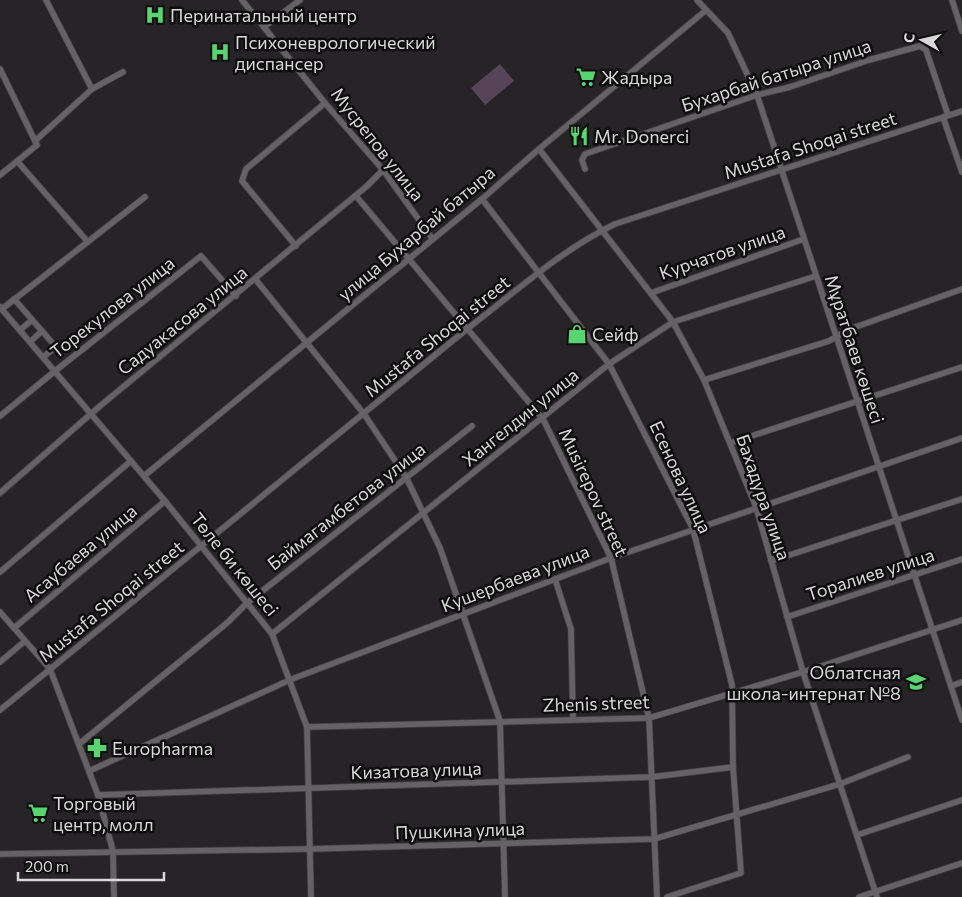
<svg xmlns="http://www.w3.org/2000/svg" width="962" height="897" viewBox="0 0 962 897" font-family="Commissioner,sans-serif">
	<rect width="100%" height="100%" fill="#262426"/>
	<path fill="#584458" d="M500,64L514,81L485,105L471,88Z"/>
	<g fill="none" stroke-linecap="round" stroke-linejoin="round">
		<defs>
			<g id="minor">
				<path d="M46,0L92,89"/>
				<path d="M242,0L325,103L383,170L432,238"/>
				<path d="M697,0L728,33L757,95L962,720"/>
				<path d="M952,0L962,31"/>
				<path d="M264,27L300,0"/>
				<path d="M0,69L37,145L0,175"/>
				<path d="M943,117L962,172"/>
				<path d="M35,141L92,89L123,72"/>
				<path d="M539,149L673,322L704,380L756,507L803,672L877,897"/>
				<path d="M17,161L88,242"/>
				<path d="M585,169L582,160L585,154L757,95L790,87L869,60L920,46L926,50L948,115"/>
				<path d="M356,196L543,419L611,558L649,718L657,897"/>
				<path d="M482,199L609,364L693,529L732,685L733,767L741,873L667,897"/>
				<path d="M296,246L242,181L246,169L325,103"/>
				<path d="M256,280L364,414L406,477L440,548L500,721L505,897"/>
				<path d="M651,293L804,239"/>
				<path d="M14,299L56,347L43,357"/>
				<path d="M0,307L165,501L272,634L307,727L311,897"/>
				<path d="M2,309L145,197"/>
				<path d="M20,330L32,320"/>
				<path d="M30,342L42,331"/>
				<path d="M704,380L829,341L850,329L962,289"/>
				<path d="M0,416L55,371L201,256L236,296"/>
				<path d="M730,443L962,367"/>
				<path d="M144,476L482,199L539,149L705,11"/>
				<path d="M0,493L100,406L367,186L383,170"/>
				<path d="M771,561L962,499"/>
				<path d="M0,572L131,461"/>
				<path d="M555,579L571,629L573,719"/>
				<path d="M0,612L50,669L98,795L113,851L114,897"/>
				<path d="M787,617L962,559"/>
				<path d="M14,628L165,501"/>
				<path d="M272,634L609,364L673,322L816,276"/>
				<path d="M0,662L25,641"/>
				<path d="M951,686L962,682"/>
				<path d="M0,710L467,329C514,293 561,250 615,224L962,111"/>
				<path d="M307,727L649,718L803,672L962,620"/>
				<path d="M79,744L227,623L247,603L472,426"/>
				<path d="M89,771L292,679L611,558L962,438"/>
				<path d="M98,795L652,777L733,767"/>
				<path d="M857,835L962,800"/>
				<path d="M0,854L310,849L654,839L840,784L908,757"/>
				<path d="M859,897L962,863"/>
			</g>
		</defs>
		<use href="#minor" stroke="#444244" stroke-width="7"/>
		<use href="#minor" stroke="#646264" stroke-width="5.5"/>
	</g>
	<defs>
		<symbol id="hospital-bare" viewBox="-9 -9 18 18"><path d="M-5-5h3v3.5h4V-5h3V5h-3V1.5h-4V5h-3Z" fill="#58d570" stroke="#0f0e0f" stroke-width="2.5" paint-order="stroke"/></symbol>
		<symbol id="supermarket-bare" viewBox="-9 -9 18 18"><path d="M-6-5.5h2.5l.6 2H6L4.5 2H-2.5L-4.4-4H-6ZM-1.5 3.2a1.3 1.3 0 1 0 .1 0ZM3 3.2a1.3 1.3 0 1 0 .1 0Z" fill="#58d570" stroke="#0f0e0f" stroke-width="2.5" paint-order="stroke"/></symbol>
		<symbol id="restaurant-bare" viewBox="-9 -9 18 18"><path d="M-5-6h1v4h1v-4h1v4h1v-4h1v5L-1.5 .5V6h-2V.5L-5-1ZM5-6V6H3V1.5H1.5Q1.5-4 5-6Z" fill="#58d570" stroke="#0f0e0f" stroke-width="2.5" paint-order="stroke"/></symbol>
		<symbol id="shop-bare" viewBox="-9 -9 18 18"><path d="M-5-2.5h2.3a2.7 3.5 0 0 1 5.4 0H5L5.5 6h-11ZM-1.5-2.5h3a1.5 2.3 0 0 0-3 0Z" fill="#58d570" stroke="#0f0e0f" stroke-width="2.5" paint-order="stroke"/></symbol>
		<symbol id="school-bare" viewBox="-9 -9 18 18"><path d="M0-5L7-2L0 1L-7-2ZM-4 1L0 2.5L4 1V4Q0 6-4 4Z" fill="#58d570" stroke="#0f0e0f" stroke-width="2.5" paint-order="stroke"/></symbol>
		<symbol id="pharmacy-bare" viewBox="-9 -9 18 18"><path d="M-2-6h4v4h4v4h-4v4h-4v-4h-4v-4h4Z" fill="#58d570" stroke="#0f0e0f" stroke-width="2.5" paint-order="stroke"/></symbol>
	</defs>
	<g fill-rule="evenodd">
		<use href="#hospital-bare" x="141" y="1" width="28" height="28"/>
		<use href="#hospital-bare" x="206" y="38" width="28" height="28"/>
		<use href="#supermarket-bare" x="572" y="63" width="28" height="28"/>
		<use href="#restaurant-bare" x="565" y="122" width="28" height="28"/>
		<use href="#shop-bare" x="563" y="320" width="28" height="28"/>
		<use href="#school-bare" x="902" y="668" width="28" height="28"/>
		<use href="#pharmacy-bare" x="83" y="734" width="28" height="28"/>
		<use href="#supermarket-bare" x="24" y="799" width="28" height="28"/>
	</g>
	<g text-anchor="middle" dominant-baseline="central" stroke-width="5" stroke-linejoin="round" paint-order="stroke">
		<g font-size="18" fill="#d9d8d9" stroke="#0f0e0f" text-anchor="start">
			<text x="170" y="15">Перинатальный центр</text>
			<text x="235" y="42">Психоневрологический<tspan x="235" dy="21">диспансер</tspan></text>
			<text x="601" y="77">Жадыра</text>
			<text x="594" y="136">Mr. Donerci</text>
			<text x="592" y="334">Сейф</text>
			<text x="901" y="672" text-anchor="end">Облатсная<tspan x="901" dy="21">школа-интернат №8</tspan></text>
			<text x="112" y="748">Europharma</text>
			<text x="53" y="803">Торговый<tspan x="53" dy="21">центр, молл</tspan></text>
		</g>
		<g font-size="18" fill="#d9d8d9" stroke="#0f0e0f">
			<text transform="translate(776 75) rotate(-18)">Бухарбай батыра улица</text>
			<text transform="translate(378 144) rotate(52)">Мусрепов улица</text>
			<text transform="translate(810 145) rotate(-18)">Mustafa Shoqai street</text>
			<text transform="translate(416 233) rotate(-40)">улица Бухарбай батыра</text>
			<text transform="translate(722 252) rotate(-19)">Курчатов улица</text>
			<text transform="translate(112 307) rotate(-38)">Торекулова улица</text>
			<text transform="translate(182 320) rotate(-39)">Садуакасова улица</text>
			<text transform="translate(437 336) rotate(-39)">Mustafa Shoqai street</text>
			<text transform="translate(855 349) rotate(72)">Мұратбаев көшесі</text>
			<text transform="translate(520 417) rotate(-39)">Хангелдин улица</text>
			<text transform="translate(681 477) rotate(65)">Есенова улица</text>
			<text transform="translate(594 492) rotate(65)">Musirepov street</text>
			<text transform="translate(764 497) rotate(71)">Бахадура улица</text>
			<text transform="translate(346 506) rotate(-38)">Баймагамбетова улица</text>
			<text transform="translate(80 553) rotate(-40)">Асаубаева улица</text>
			<text transform="translate(235 564) rotate(51)">Төле би көшесі</text>
			<text transform="translate(870 574) rotate(-18)">Торалиев улица</text>
			<text transform="translate(515 578) rotate(-21)">Кушербаева улица</text>
			<text transform="translate(111 601) rotate(-39)">Mustafa Shoqai street</text>
			<text transform="translate(596 703) rotate(-2)">Zhenis street</text>
			<text transform="translate(416 770) rotate(-2)">Кизатова улица</text>
			<text transform="translate(460 830) rotate(-2)">Пушкина улица</text>
		</g>
	</g>
	<g transform="translate(922 40) rotate(278)" stroke="#0f0e0f" stroke-width="4" paint-order="stroke">
	<path d="M0-4L9 19L0 12L-9 19Z" fill="#d9d8d9"/>
	<text y="-8" font-size="14" font-weight="bold" text-anchor="middle" fill="#d9d8d9">С</text>
	</g>
	<path d="M18 872v8h146v-8" fill="none" stroke="#d9d8d9" stroke-width="2.5"/>
	<text x="25" y="872" font-size="15" fill="#d9d8d9" stroke="#0f0e0f" stroke-width="4" paint-order="stroke">200 m</text>
</svg>
